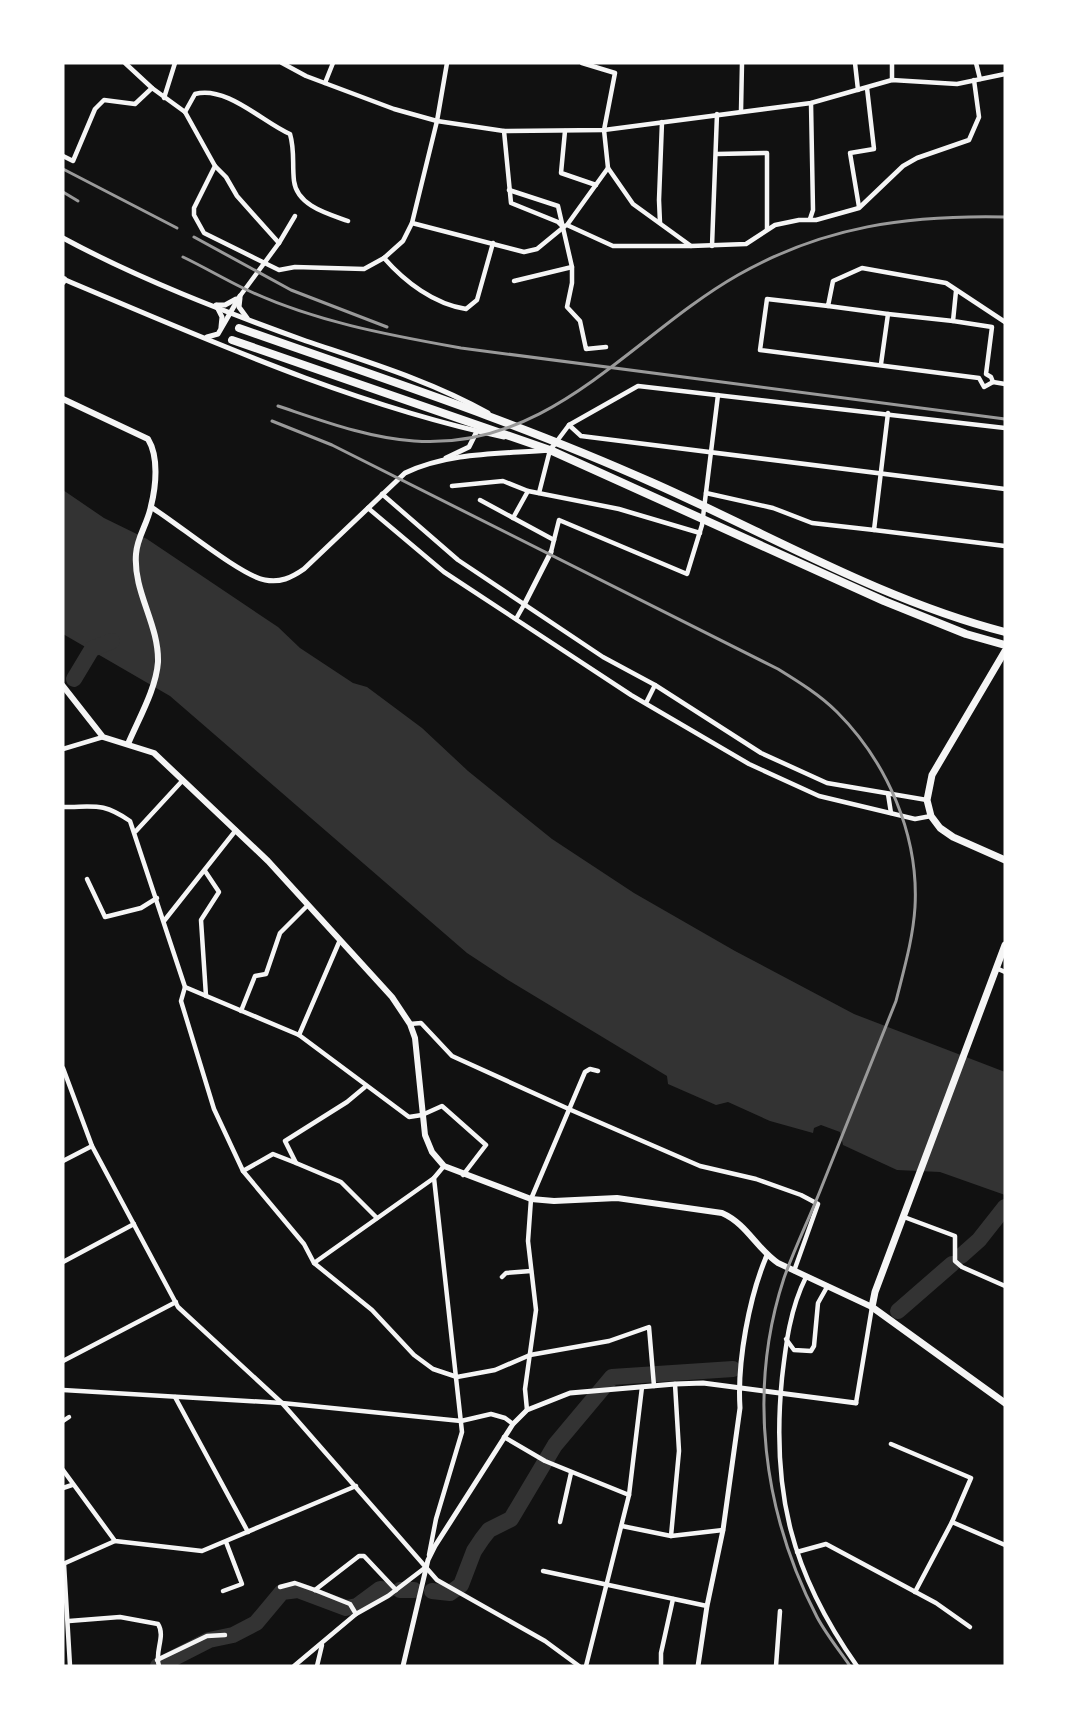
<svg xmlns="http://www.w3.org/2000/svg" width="1068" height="1729" viewBox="0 0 1068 1729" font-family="Mulish,sans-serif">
	<rect width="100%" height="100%" fill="#111"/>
	<path fill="#333" d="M63,490L104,518L147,539L278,627L300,648L353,683L367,687L422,728L468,771L552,839L634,893L735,951L854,1014L1005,1072V1195L940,1172L897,1170L843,1145L840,1132L821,1125L814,1128L813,1133L770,1121L728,1102L716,1105L668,1084L667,1076L508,980L467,953L170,696L63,634Z"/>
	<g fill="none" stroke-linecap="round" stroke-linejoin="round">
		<g stroke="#333" stroke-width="16">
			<path d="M74,679L92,649L112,641"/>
			<path d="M961,1256L979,1240L1005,1207"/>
			<path d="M898,1311L952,1264"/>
			<path d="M400,1590H414"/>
			<path d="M432,1591L450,1593L461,1585L474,1551L482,1539L489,1530L511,1519L555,1445L612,1377L733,1369"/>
			<path d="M158,1666L209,1640L233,1635L256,1623L282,1592L298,1590L346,1608L357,1606L380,1589L388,1590"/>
		</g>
		<g stroke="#f5f5f5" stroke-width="4.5">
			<path d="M125,63L152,88"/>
			<path d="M282,63L306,76L394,109L437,121L504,131L604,130L811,103L892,80L957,84L1005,74"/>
			<path d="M582,63L615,73L604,130L608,168L633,204L691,246L746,244L775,225L799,220H816L859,208L903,166L917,158L969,140L979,117L974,80"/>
			<path d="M855,63L858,90"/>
			<path d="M892,63V80"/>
			<path d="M976,63L980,79"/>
			<path d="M325,83L333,63"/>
			<path d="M164,98L175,63"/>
			<path d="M741,111L742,63"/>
			<path d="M185,112L195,94C226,85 264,123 290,134C295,151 292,164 294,181C297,206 329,214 348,221"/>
			<path d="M504,131L511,203L558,222L563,227"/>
			<path d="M565,131L561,173L596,185"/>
			<path d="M717,154L767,153V229"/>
			<path d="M63,156L73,161L95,109L104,100L135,104L152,88L185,112L215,166L194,208V215L204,233L279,270L295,267L364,269L384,258L403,241L412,223L437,121L447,63"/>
			<path d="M215,166L226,177L237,196L279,243L240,296"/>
			<path d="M608,168L567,225L613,246H691"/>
			<path d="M509,190L558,206L572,267V283L567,307L580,321L586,349L606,347"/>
			<path d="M859,207L850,153L874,149L867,88"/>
			<path d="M810,219L813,210L811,103"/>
			<path d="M412,223L524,252L537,249L565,226"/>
			<path d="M660,223L659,200L662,122"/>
			<path d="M279,243L295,216"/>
			<path d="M712,246L717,114"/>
			<path d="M384,258C405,282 434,304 466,309L477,300L493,243"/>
			<path d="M514,281L572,267"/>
			<path d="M956,291L953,321L992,327L986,374L991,377L993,382L1005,384"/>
			<path d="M828,306L888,314"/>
			<path d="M881,364L888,314L953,321"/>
			<path d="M993,382L984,387L979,378L760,350L767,299L828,306L833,281L862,268L946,283L1005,322"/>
			<path d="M569,425L581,436L1005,489"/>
			<path d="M557,441L569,425L638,386L1005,428"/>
			<path d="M452,486L503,481L528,491L619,509L700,533"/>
			<path d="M539,493L550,450"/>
			<path d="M706,493L773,508L812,523L874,530L888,413"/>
			<path d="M382,494L458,560L603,657L655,685L761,753L827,783L927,800"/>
			<path d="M480,500L554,540"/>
			<path d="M368,508L444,572L631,695L749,764L819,796L915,819L931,816"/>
			<path d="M513,518L528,491"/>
			<path d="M874,530L1005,546"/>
			<path d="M551,552L559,520L687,574L702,525L718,395"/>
			<path d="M516,619L525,603"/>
			<path d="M646,703L655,685"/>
			<path d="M63,749L103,737"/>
			<path d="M888,794L891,813"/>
			<path d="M63,807C95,807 102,802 130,821L185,987L181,1001L214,1109L243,1171L304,1244L314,1263L372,1310L414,1355L433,1369L457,1377L495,1370L530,1355L609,1341L649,1327L654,1386"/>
			<path d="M136,831L183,780"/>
			<path d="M205,871L219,892L201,920L206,996"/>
			<path d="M87,879L105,917L141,908L157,898"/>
			<path d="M164,921L236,830"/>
			<path d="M996,968L1005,972"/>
			<path d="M185,987L299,1035L409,1117L422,1115L442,1106L486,1145L463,1175"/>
			<path d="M241,1011L255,976L266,974L280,933L308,905"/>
			<path d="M410,1024L421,1023L452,1056L571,1110L700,1166L756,1179L801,1195L818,1204L794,1271"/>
			<path d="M299,1035L340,940"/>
			<path d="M63,1068L92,1146L178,1307L282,1403L437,1580L545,1641L579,1666"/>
			<path d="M63,1161L92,1146"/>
			<path d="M296,1163L341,1182L377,1218"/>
			<path d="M243,1171L273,1154L296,1163L285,1141L347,1102L365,1087"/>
			<path d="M904,1217L955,1236V1261L962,1267L1005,1286"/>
			<path d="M63,1262L134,1224"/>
			<path d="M314,1263L434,1178"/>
			<path d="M502,1277L506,1273L531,1271"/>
			<path d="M806,1277C790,1309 786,1343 782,1378C771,1491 791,1573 857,1666"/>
			<path d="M786,1339L794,1350L811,1351L814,1346L818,1303L827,1287"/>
			<path d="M63,1361L176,1302"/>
			<path d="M63,1390L282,1403L461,1421L491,1414L505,1418L513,1424"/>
			<path d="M175,1397L248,1532"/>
			<path d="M856,1403L872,1307"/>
			<path d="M527,1410L525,1389L536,1310L528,1241L531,1199L585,1072L590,1069L598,1071"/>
			<path d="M63,1421L69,1417"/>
			<path d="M504,1437L545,1461L629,1495"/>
			<path d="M891,1444L971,1478L952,1522L915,1592"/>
			<path d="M63,1470L115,1541L202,1551L356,1486"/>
			<path d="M63,1488L72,1485"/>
			<path d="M560,1522L571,1473"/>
			<path d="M952,1522L1005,1545"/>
			<path d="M622,1526L671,1536L723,1530"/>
			<path d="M671,1536L679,1451L675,1384"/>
			<path d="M797,1552L826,1544L936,1603L970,1627"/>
			<path d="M429,1555L436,1519L462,1432L434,1178L444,1166"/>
			<path d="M63,1564L115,1541"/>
			<path d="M64,1564L70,1666"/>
			<path d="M543,1571L707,1606"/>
			<path d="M280,1587L295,1583L315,1590L350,1604L356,1614"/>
			<path d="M315,1590L359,1556H364L396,1590"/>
			<path d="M223,1591L242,1584L226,1542"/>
			<path d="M69,1621L120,1617L158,1624C166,1636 154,1652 159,1666"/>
			<path d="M157,1660L207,1636L225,1635"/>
			<path d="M294,1666L356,1614L388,1596L426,1567"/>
			<path d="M317,1666L322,1645"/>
			<path d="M586,1666L629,1495L642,1387"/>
			<path d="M661,1666V1653L673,1599"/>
			<path d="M776,1666L780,1611"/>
		</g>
		<g stroke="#f5f5f5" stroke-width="5">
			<path d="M63,238C139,279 225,312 306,341C368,362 431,381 488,413"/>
			<path d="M63,279C206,339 352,405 504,437"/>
			<path d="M240,298L239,307L247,318"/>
			<path d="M216,305L222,317L221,327"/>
			<path d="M217,305H225L236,299"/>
			<path d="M207,337L218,334L240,296"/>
			<path d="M446,458L469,447L477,431"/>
			<path d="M151,507C177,523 241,576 265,580C280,583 291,578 304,569L405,473C448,452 502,454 550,450L557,441"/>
			<path d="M525,603L551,552"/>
			<path d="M403,1666L428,1560L435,1546L513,1424L527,1410L570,1393L675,1384L703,1383L856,1403"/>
			<path d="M698,1666L707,1606L723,1530L740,1408C737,1362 749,1297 767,1255"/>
		</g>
		<g stroke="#f5f5f5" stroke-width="6">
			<path d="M63,282L64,279"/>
			<path d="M63,399L148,439C159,457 156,486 151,506C148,523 137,537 136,554C133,592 159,624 158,662C156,689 139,718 128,744"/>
			<path d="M63,686L103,737L154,753L268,861L392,997L410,1024L415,1038L425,1135L432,1152L444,1166L531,1199L554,1201L617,1198L722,1213C747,1224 756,1248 778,1263L872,1307"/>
		</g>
		<g stroke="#f5f5f5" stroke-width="7">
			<path d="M1005,651L932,775L927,800L931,816L940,828L953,837L1005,860"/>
			<path d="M1005,945L875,1292L872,1307L1005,1403"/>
		</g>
		<g stroke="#f5f5f5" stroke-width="8">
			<path d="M239,328C378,377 517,422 651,482C767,533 881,600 1005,632"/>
			<path d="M232,340L550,450L884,601L966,634L1005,645"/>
		</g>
		<g stroke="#9a9a9a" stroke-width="3">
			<path d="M63,169L177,228"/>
			<path d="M63,192L78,201"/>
			<path d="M194,237L291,290L387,327"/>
			<path d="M183,257C204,267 224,279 245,289C312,321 388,335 461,348L1005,419"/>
			<path d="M278,406C323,421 368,438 414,441C551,451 631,336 738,275C824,226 908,215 1005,217"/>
			<path d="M272,421L332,445L778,669C799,682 820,695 837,712C887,762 919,835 915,907C913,939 904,969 896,1001C871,1062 847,1124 822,1186C810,1217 795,1247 784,1278C747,1391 763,1513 817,1617C826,1634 839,1650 850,1666"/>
		</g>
	</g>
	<rect width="1068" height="1729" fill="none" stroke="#ffffff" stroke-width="129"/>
</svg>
